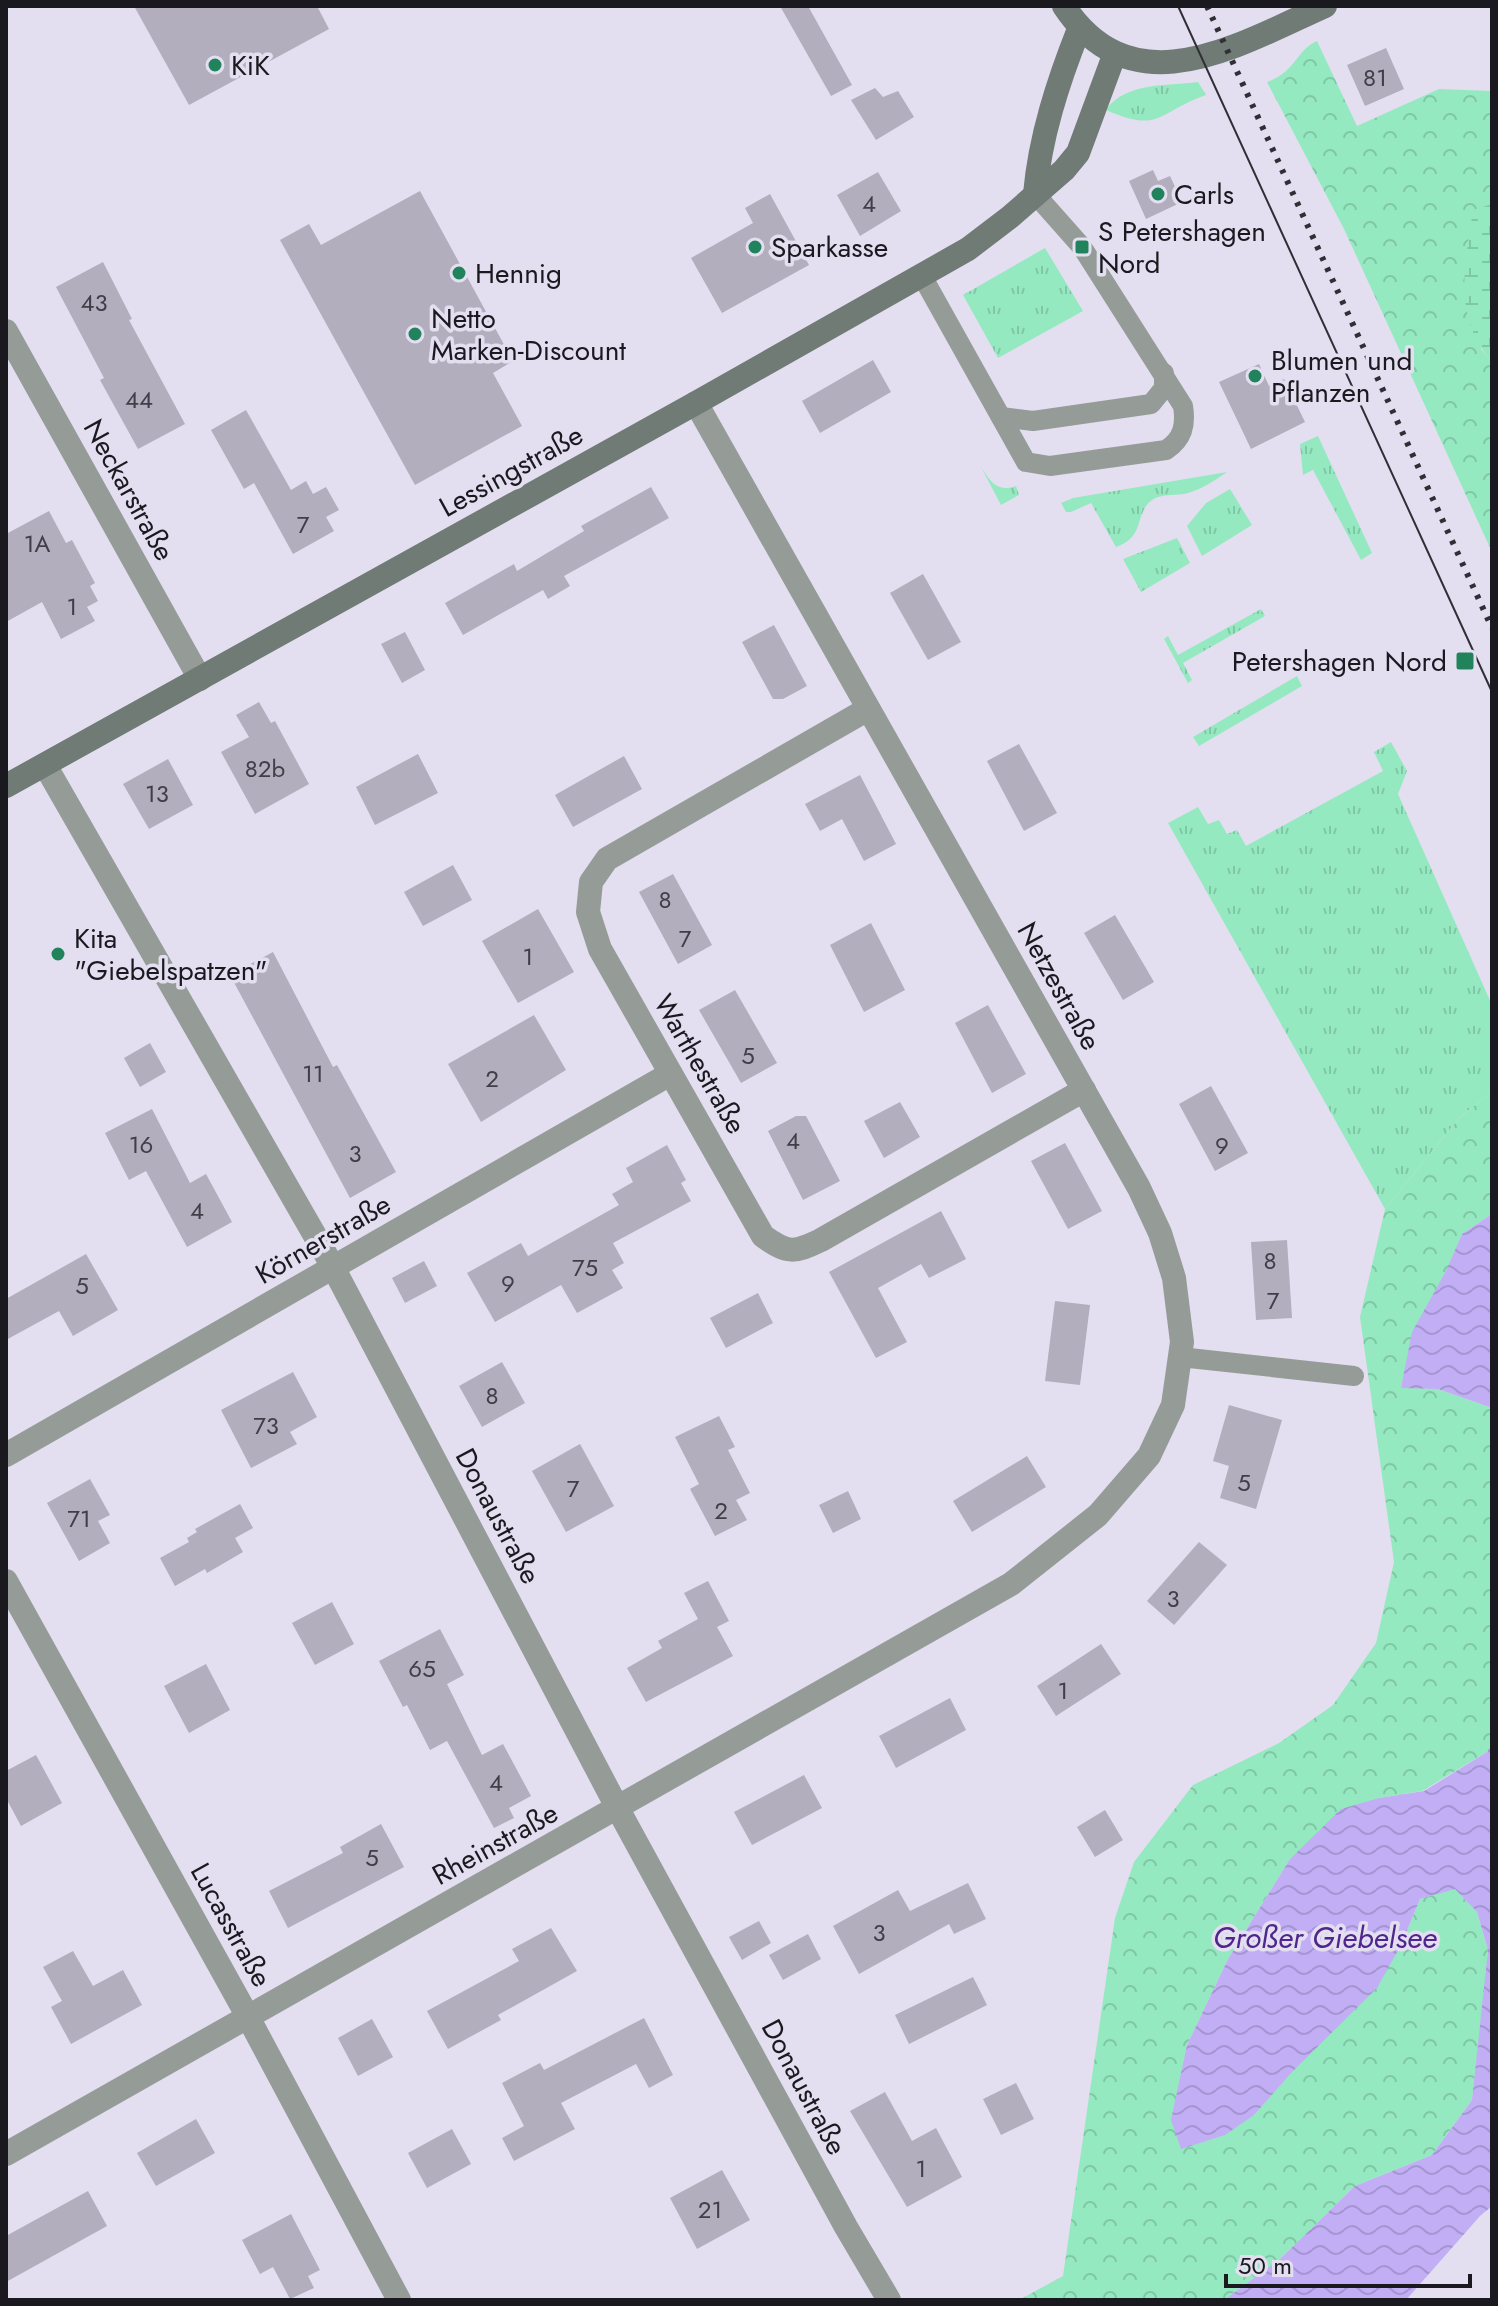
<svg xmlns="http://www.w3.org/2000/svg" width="1498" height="2306" viewBox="0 0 1498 2306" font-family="Jost,sans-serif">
	<defs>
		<pattern id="grass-tufts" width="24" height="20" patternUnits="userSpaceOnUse" patternTransform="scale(2)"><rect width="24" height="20" fill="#95e9c0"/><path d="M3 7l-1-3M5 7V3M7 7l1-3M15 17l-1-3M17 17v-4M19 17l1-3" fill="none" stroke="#80c7a5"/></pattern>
		<pattern id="forest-crowns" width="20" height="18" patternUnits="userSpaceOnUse" patternTransform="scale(2)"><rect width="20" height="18" fill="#95e9c0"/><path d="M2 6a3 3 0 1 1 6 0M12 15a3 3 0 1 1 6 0" fill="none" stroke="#80c7a5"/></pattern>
		<pattern id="wetland-marsh" width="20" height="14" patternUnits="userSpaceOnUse" patternTransform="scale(2)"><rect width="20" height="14" fill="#95e9c0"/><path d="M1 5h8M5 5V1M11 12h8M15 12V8" fill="none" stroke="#80c7a5"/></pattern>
		<pattern id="water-waves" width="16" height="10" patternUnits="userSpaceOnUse" patternTransform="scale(2)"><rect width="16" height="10" fill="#c1aef5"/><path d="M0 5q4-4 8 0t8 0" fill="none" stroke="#a595d2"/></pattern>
	</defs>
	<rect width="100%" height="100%" fill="#e3dff0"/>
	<g fill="url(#grass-tufts)">
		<path d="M1198,82L1206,95C1157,112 1161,134 1106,110C1125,82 1167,86 1198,82Z"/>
		<path d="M1045,248L1083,311L998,358L963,295Z"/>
		<path d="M1318,436L1372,553L1361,560L1313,470L1303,475L1300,444Z"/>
		<path d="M981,467C990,481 997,493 1016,486L1019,495L1001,505Z"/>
		<path d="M1227,472C1216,480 1202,489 1188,493C1177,496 1162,493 1152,500C1134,513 1146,537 1116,547L1091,503L1071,512H1066L1061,503L1073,498Z"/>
		<path d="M1230,489L1252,525L1202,556L1187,526L1206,503Z"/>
		<path d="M1177,538L1190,563L1141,592L1123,559Z"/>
		<path d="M1261,609L1265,616L1183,663L1192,680L1188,683L1164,639L1168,636L1178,655Z"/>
		<path d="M1297,676L1302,686L1199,746L1193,737Z"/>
		<path d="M1391,742L1407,771L1398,794L1492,1005V1092L1460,1117L1385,1209L1168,823L1198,807L1208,824L1219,820L1227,834L1237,830L1246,846L1383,771L1374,752Z"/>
	</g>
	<g fill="url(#forest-crowns)">
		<path d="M1317,41L1357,126L1439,89L1492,91V204L1473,211L1481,349L1492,362V552L1344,229L1267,82C1296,72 1296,50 1317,41Z"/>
		<path d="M1492,1092V1214L1462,1234L1401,1387L1438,1389L1492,1408V1743L1487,1752L1422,1791L1379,1798L1290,1859L1228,1959L1187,2045L1181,2079L1254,2115L1401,1945L1420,1899L1455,1888L1477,1912L1488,1950L1483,2010L1472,2100L1432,2155L1355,2186L1281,2258L1224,2300H1019L1063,2276L1115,1918L1134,1862L1193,1785L1279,1743L1333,1705L1376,1643L1394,1562L1360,1317L1385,1209L1460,1117Z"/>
	</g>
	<path fill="url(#wetland-marsh)" d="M1492,204V362C1452,315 1465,266 1473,210Z"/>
	<g fill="url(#water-waves)">
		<path d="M1492,1214V1408L1438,1389L1401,1388L1412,1332L1446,1271L1462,1234Z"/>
		<path d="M1492,1743V2206L1480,2216L1406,2300H1224L1281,2258L1355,2186L1432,2155L1472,2100L1488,1950L1477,1912L1455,1889L1420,1899L1401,1945L1377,1988L1292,2072L1254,2115L1225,2135L1181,2149L1171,2120L1187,2045L1228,1959L1290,1859L1341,1809L1379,1798L1424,1791L1487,1752Z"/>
	</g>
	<g fill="#b2aebe">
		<path d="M134,6H317L329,29L189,105Z"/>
		<path d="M780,6H808L852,85L831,96Z"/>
		<path d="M1386,48L1404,89L1365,106L1347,65Z"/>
		<path d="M875,88L883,97L898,91L914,117L876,140L851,100Z"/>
		<path d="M1153,170L1158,181L1170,176L1182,202L1146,219L1129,181Z"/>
		<path d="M878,172L901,211L860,236L837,195Z"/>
		<path d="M420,191L513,361L493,373L522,426L415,485L280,240L309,224L321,245Z"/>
		<path d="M770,194L809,265L722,313L691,258L753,223L745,208Z"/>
		<path d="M103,262L132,319L129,320L185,424L138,449L100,380L104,378L56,287Z"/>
		<path d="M873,360L891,392L820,433L802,401Z"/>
		<path d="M1259,364L1269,386L1284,379L1305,422L1251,449L1219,382Z"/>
		<path d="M246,410L291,490L306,481L313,494L326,487L339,510L326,517L334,531L293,554L254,483L244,489L211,430Z"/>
		<path d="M651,487L669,518L564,576L570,586L548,599L543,590L463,635L445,603L514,564L517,571L584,531L581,526Z"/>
		<path d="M49,511L66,543L72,540L95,583L90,586L98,601L87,607L95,621L61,639L42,602L6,622V534Z"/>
		<path d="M923,574L961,642L928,660L890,593Z"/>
		<path d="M774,625L807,686L783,699H773L742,642Z"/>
		<path d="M405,632L425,670L402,683L381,644Z"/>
		<path d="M259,702L271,723L275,721L309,784L255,814L221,752L249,737L236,715Z"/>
		<path d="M1019,744L1057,813L1024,831L987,761Z"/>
		<path d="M418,754L438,793L375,825L356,787Z"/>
		<path d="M624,756L642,789L573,827L555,795Z"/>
		<path d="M168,759L193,805L149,829L123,784Z"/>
		<path d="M860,775L896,844L864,861L842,819L820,831L805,804Z"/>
		<path d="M453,865L472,900L423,926L404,892Z"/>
		<path d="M673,874L712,945L678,964L639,892Z"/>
		<path d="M538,909L574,972L518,1003L482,941Z"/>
		<path d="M1115,915L1154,982L1123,1000L1084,933Z"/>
		<path d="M871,923L905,990L864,1012L830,945Z"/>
		<path d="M273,952L333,1067L337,1065L396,1172L350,1198L230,975Z"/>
		<path d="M735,990L777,1063L741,1083L699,1010Z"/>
		<path d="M988,1005L1026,1074L992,1093L955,1023Z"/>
		<path d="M534,1015L566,1070L481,1122L448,1064Z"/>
		<path d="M150,1043L166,1072L140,1087L124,1058Z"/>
		<path d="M1211,1086L1248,1153L1215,1171L1179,1104Z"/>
		<path d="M900,1102L920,1137L884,1158L864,1121Z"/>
		<path d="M152,1109L190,1183L206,1174L232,1222L187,1247L146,1171L129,1180L105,1133Z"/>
		<path d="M796,1116H806L840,1181L803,1200L768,1131Z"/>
		<path d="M1065,1143L1102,1211L1068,1229L1031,1161Z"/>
		<path d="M667,1145L686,1180L681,1183L691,1201L613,1243L624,1263L612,1270L623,1288L577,1313L561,1285L495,1322L467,1273L521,1243L528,1256L619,1205L612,1194L633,1182L626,1168Z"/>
		<path d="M941,1211L966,1259L929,1278L921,1264L878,1288L907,1342L876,1358L829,1272Z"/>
		<path d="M1287,1240L1292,1318L1256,1320L1251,1242Z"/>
		<path d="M86,1254L118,1310L73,1336L59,1311L6,1340V1299Z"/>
		<path d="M424,1261L437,1286L405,1303L392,1278Z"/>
		<path d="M758,1293L773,1323L726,1348L710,1318Z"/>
		<path d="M1055,1301L1090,1305L1080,1385L1045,1381Z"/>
		<path d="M502,1362L525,1403L482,1427L459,1386Z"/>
		<path d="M293,1372L317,1417L290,1432L297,1444L251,1468L221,1410Z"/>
		<path d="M1229,1405L1282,1420L1256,1509L1220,1498L1229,1466L1213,1461Z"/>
		<path d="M719,1416L735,1447L728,1450L750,1493L736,1500L747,1520L715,1536L690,1489L699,1484L675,1437Z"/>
		<path d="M580,1444L614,1506L566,1532L532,1471Z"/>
		<path d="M1027,1456L1046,1487L972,1532L953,1501Z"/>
		<path d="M90,1479L110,1515L98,1521L110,1543L79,1561L47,1503Z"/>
		<path d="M848,1491L861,1519L833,1533L819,1505Z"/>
		<path d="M240,1504L253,1528L235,1538L243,1552L207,1573L205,1569L175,1586L160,1558L189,1542L187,1538L197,1532L195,1529Z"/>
		<path d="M1199,1542L1227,1565L1174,1625L1147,1601Z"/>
		<path d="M708,1581L729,1621L717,1627L733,1656L646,1702L627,1668L662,1648L658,1641L698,1619L684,1593Z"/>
		<path d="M332,1602L354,1644L315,1665L292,1623Z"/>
		<path d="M440,1629L464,1675L447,1684L482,1755L503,1744L531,1796L509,1808L514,1818L494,1828L447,1741L430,1750L407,1705L403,1707L379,1661Z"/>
		<path d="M1101,1644L1121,1674L1056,1716L1037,1686Z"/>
		<path d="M206,1664L230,1710L189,1733L164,1686Z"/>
		<path d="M950,1698L966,1730L896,1768L879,1736Z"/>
		<path d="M36,1755L62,1803L21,1826L6,1798V1771Z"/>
		<path d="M804,1775L822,1808L752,1845L734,1812Z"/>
		<path d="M1105,1810L1123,1840L1095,1857L1077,1827Z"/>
		<path d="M381,1824L404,1867L288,1928L269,1891L343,1853L340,1847Z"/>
		<path d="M968,1883L986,1919L954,1934L949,1924L859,1974L833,1926L898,1890L910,1911Z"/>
		<path d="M759,1921L771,1943L742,1960L729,1937Z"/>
		<path d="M551,1928L577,1971L498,2015L501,2020L448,2049L427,2011L519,1961L512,1949Z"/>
		<path d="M808,1934L821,1959L783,1980L769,1955Z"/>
		<path d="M73,1951L93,1986L123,1970L142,2005L71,2044L51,2007L62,2001L43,1967Z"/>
		<path d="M973,1977L987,2005L909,2044L895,2015Z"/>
		<path d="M644,2018L673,2075L649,2088L636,2064L561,2103L575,2129L514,2161L502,2138L524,2126L502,2083L540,2063L544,2070Z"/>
		<path d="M372,2019L393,2057L358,2076L338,2038Z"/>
		<path d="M1016,2083L1034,2119L1001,2135L983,2099Z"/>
		<path d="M885,2092L912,2141L936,2128L962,2177L907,2207L850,2111Z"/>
		<path d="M196,2119L215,2153L156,2186L137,2153Z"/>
		<path d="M452,2129L471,2164L427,2188L408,2153Z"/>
		<path d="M722,2170L750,2220L697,2249L670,2198Z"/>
		<path d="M88,2191L107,2226L6,2282V2236Z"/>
		<path d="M291,2214L320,2270L308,2276L314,2288L290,2299L273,2267L260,2274L242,2240Z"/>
	</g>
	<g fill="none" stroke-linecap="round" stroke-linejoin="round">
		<g stroke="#959c98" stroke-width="20">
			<path d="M922,276L1026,462L1050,466L1166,450C1183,439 1186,425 1183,406L1082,247L1035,194"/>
			<path d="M1001,417L1033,421L1151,404L1164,388V373"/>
			<path d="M1180,1357L1354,1376"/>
		</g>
		<g stroke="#959c98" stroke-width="24">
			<path d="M6,331L200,679"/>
			<path d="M868,709L607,859L591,882L588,912L600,949L763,1236C788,1254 794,1253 821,1240L1084,1090"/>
			<path d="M45,765L333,1267L618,1809L846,2227L889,2300"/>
			<path d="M6,1455L670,1074"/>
			<path d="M6,1581L248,2017L399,2300"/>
			<path d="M6,2154L1011,1584L1098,1515L1149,1456L1173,1405L1182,1342L1174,1278L1160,1233L1139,1188L696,403"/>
		</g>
		<g stroke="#707b75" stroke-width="24">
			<path d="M1064,6C1133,110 1238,45 1325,6"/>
			<path d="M1035,194C1040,137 1058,82 1079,29"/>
			<path d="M6,786L696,403L968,249L1010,217L1064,170L1078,153L1115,53"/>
		</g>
		<path stroke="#302f36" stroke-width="2" d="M1178,6L1492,692"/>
		<path stroke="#302f36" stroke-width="6" stroke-dasharray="4 8" stroke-linecap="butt" d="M1207,6L1492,628"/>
	</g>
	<g fill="#20835c" stroke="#e3dff0" stroke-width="3">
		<circle cx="215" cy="65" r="8"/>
		<circle cx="1158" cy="194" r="8"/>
		<circle cx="755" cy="247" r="8"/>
		<rect x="1074" y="239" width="16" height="16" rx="4"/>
		<circle cx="459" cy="273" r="8"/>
		<circle cx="415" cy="334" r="8"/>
		<circle cx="1255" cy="376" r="8"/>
		<rect x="1455" y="651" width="20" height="20" rx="4"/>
		<circle cx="58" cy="954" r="8"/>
	</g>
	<g text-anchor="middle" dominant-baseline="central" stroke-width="7" stroke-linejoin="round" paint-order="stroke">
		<g font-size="24" fill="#403e47">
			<text x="1375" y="77">81</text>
			<text x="869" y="203">4</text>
			<text x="94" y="302">43</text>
			<text x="139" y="399">44</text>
			<text x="303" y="524">7</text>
			<text x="37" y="543">1A</text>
			<text x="72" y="606">1</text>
			<text x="265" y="768">82b</text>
			<text x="157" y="793">13</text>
			<text x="665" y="899">8</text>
			<text x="685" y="938">7</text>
			<text x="528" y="956">1</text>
			<text x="748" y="1055">5</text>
			<text x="313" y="1073">11</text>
			<text x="492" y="1078">2</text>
			<text x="793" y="1140">4</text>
			<text x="141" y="1144">16</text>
			<text x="1222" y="1145">9</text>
			<text x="355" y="1153">3</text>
			<text x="197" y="1210">4</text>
			<text x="1270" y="1260">8</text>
			<text x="585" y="1267">75</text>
			<text x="508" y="1283">9</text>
			<text x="82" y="1285">5</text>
			<text x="1273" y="1300">7</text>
			<text x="492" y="1395">8</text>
			<text x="266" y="1425">73</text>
			<text x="1244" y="1482">5</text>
			<text x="573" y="1488">7</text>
			<text x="721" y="1510">2</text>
			<text x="79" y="1518">71</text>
			<text x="1173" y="1598">3</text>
			<text x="422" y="1668">65</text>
			<text x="1063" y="1690">1</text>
			<text x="496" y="1782">4</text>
			<text x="372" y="1857">5</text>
			<text x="879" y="1932">3</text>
			<text x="921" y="2168">1</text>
			<text x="710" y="2209">21</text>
		</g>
		<g font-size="28" fill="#1a191f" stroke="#e3dff0" text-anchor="start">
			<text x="231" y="65">KiK</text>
			<text x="1174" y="194">Carls</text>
			<text x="1098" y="231">S Petershagen<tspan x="1098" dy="32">Nord</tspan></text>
			<text x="771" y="247">Sparkasse</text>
			<text x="475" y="273">Hennig</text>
			<text x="431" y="318">Netto<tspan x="431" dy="32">Marken-Discount</tspan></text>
			<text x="1271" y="360">Blumen und<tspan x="1271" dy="32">Pflanzen</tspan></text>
			<text x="1447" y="661" text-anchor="end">Petershagen Nord</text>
			<text x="74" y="938">Kita<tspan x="74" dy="32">"Giebelspatzen"</tspan></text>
		</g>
		<g font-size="28" fill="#1a191f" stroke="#e3dff0">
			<text transform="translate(511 471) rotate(-29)">Lessingstraße</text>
			<text transform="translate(129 490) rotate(61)">Neckarstraße</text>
			<text transform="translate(1059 986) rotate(61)">Netzestraße</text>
			<text transform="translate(700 1064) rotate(60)">Warthestraße</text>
			<text transform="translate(323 1239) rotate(-30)">Körnerstraße</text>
			<text transform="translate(498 1516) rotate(62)">Donaustraße</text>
			<text transform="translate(495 1844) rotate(-29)">Rheinstraße</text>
			<text transform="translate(231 1925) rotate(61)">Lucasstraße</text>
			<text transform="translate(804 2087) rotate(62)">Donaustraße</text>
		</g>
		<g font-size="30" font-style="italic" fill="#4f278c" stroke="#e3dff0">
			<text x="1325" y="1937">Großer Giebelsee</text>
		</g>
	</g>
	<rect width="1498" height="2306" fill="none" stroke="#1a191f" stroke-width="16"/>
	<path d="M1226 2274v12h244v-12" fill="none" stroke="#1a191f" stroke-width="4"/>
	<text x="1238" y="2274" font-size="24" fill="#1a191f" stroke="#e3dff0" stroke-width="6" paint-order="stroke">50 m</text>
</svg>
